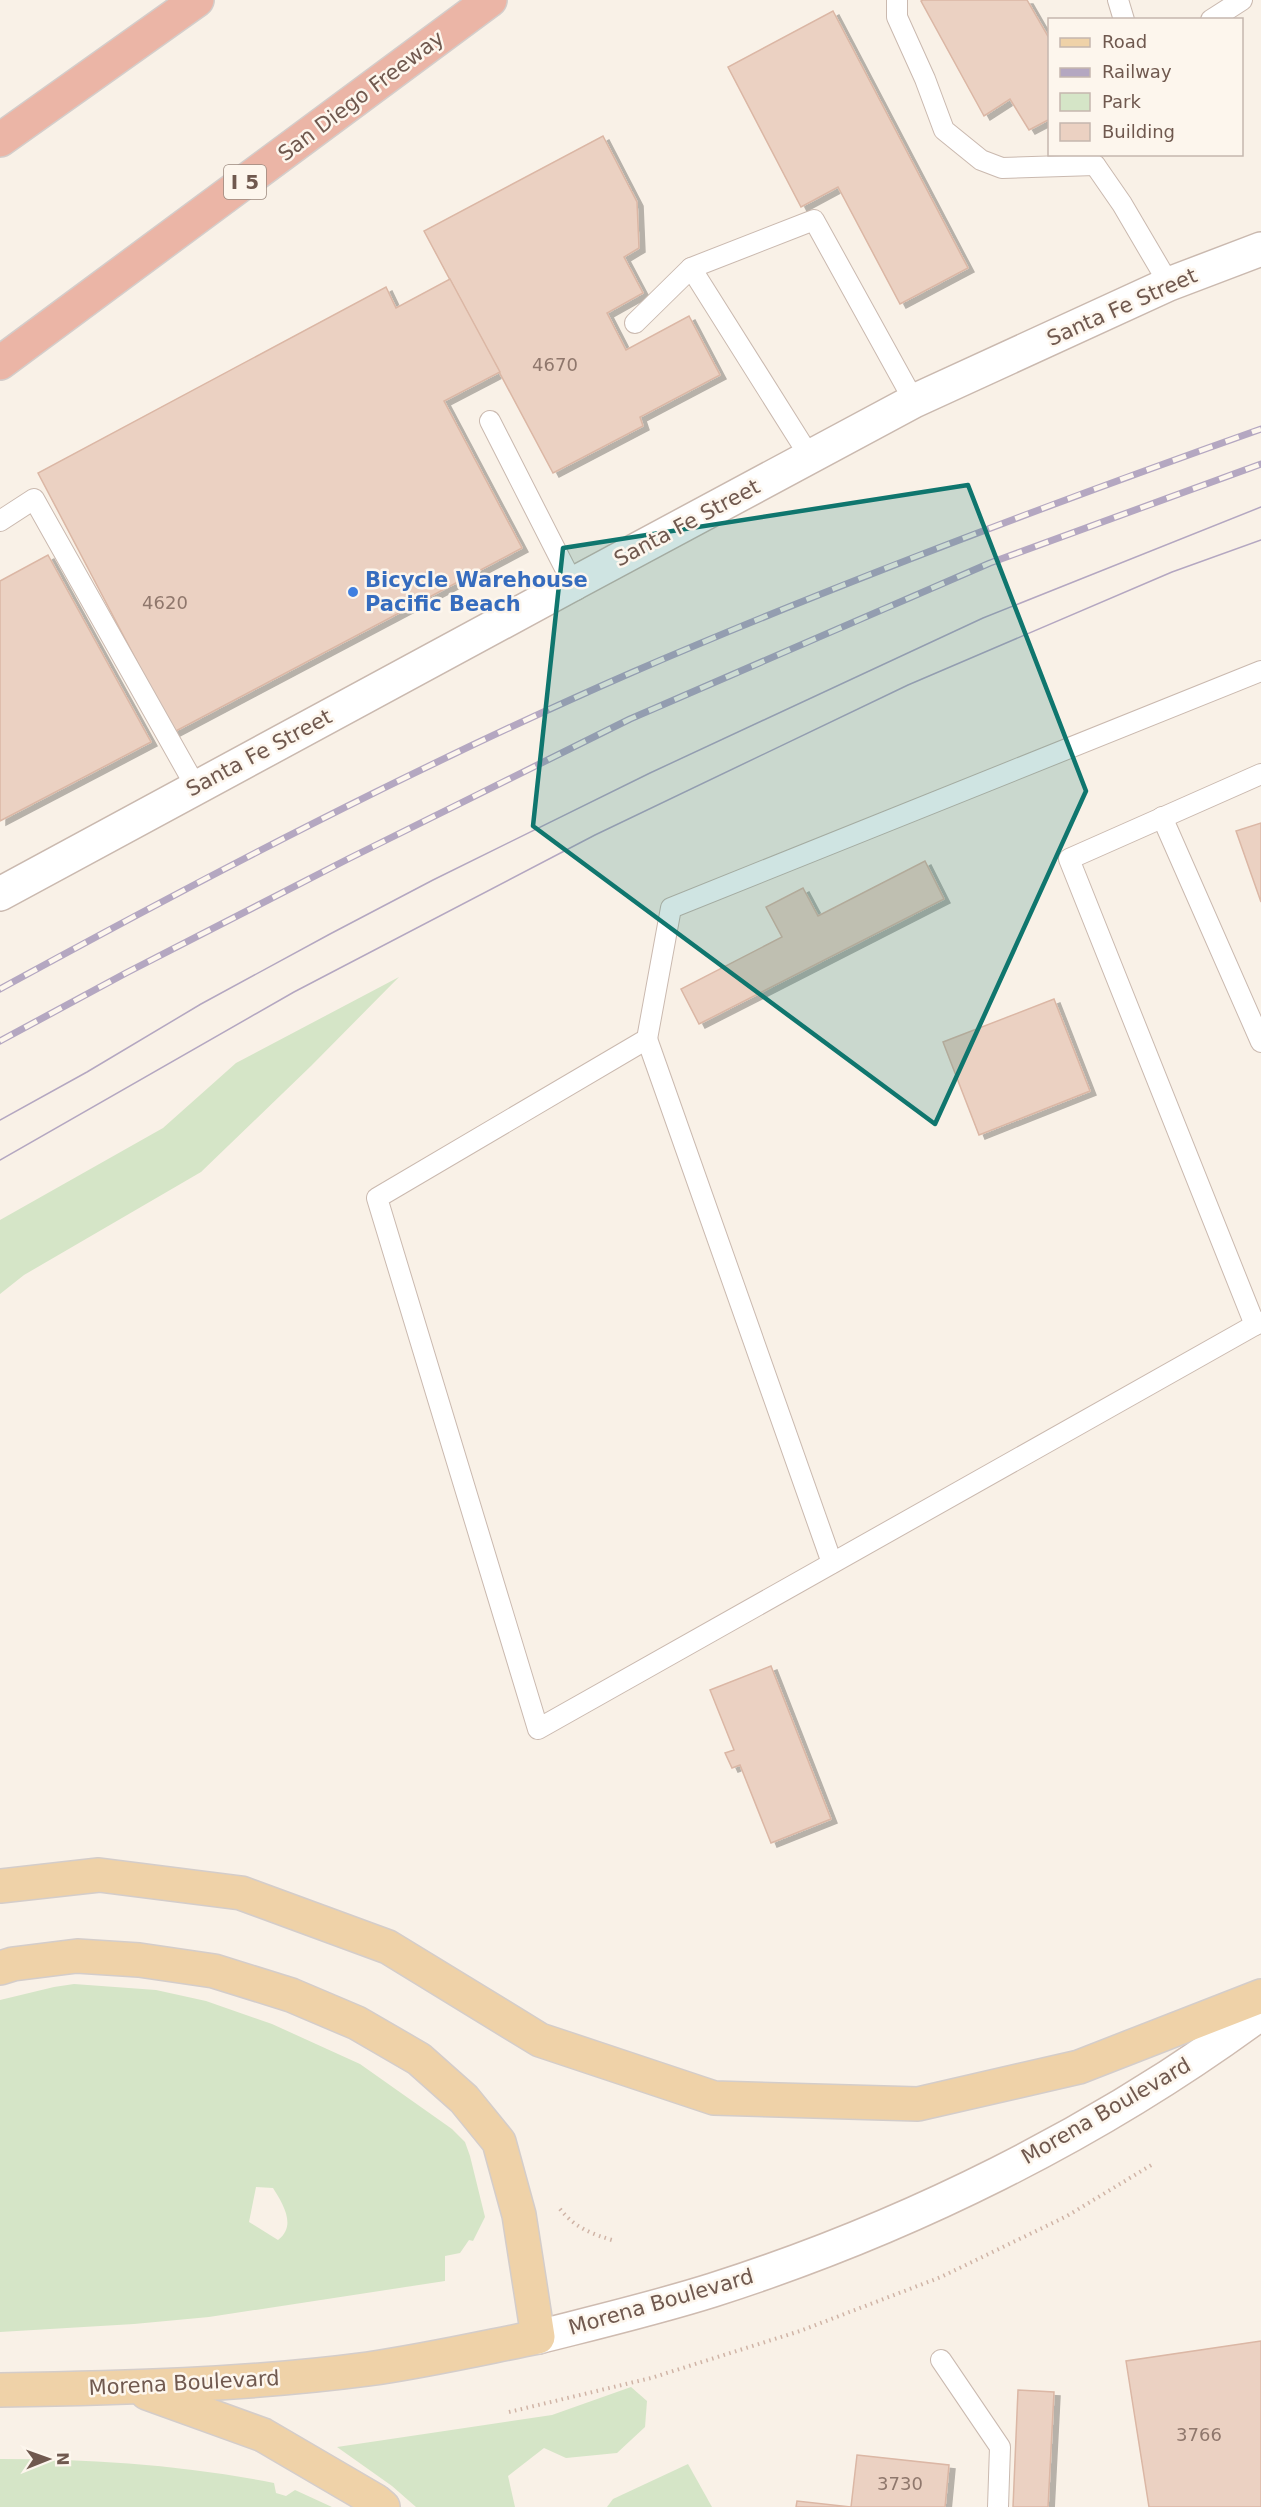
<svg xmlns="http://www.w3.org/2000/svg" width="1261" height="2507" viewBox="0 0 1261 2507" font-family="'DejaVu Sans',sans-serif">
	<defs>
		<filter id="shadow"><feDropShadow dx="6" dy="4" stdDeviation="0" flood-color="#0004"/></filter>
	</defs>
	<rect width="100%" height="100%" fill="#f9f1e7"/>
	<g fill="#d5e5c7" fill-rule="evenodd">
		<path d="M399,977L311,1066L201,1172L24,1275L0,1294V1220L163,1128L236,1063Z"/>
		<path d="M74,1984L156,1990L206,2001L272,2024L360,2064L452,2129L465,2142L470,2156L485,2217L473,2241L469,2240L460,2253L445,2256V2281L209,2317L134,2324L0,2332V2000L54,1987ZM256,2187L273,2188C283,2204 297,2226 278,2240L249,2222Z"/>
		<path d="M631,2387L647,2401L645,2427L617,2453L566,2458L544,2448L508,2476L515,2507H416L392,2486L337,2447L552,2415Z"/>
		<path d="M0,2459C92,2459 184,2465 274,2483L276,2493L286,2496L295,2490L332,2507H0Z"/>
		<path d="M688,2464L712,2507H607L613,2499Z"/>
	</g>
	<g fill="#ebd1c2" stroke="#dbb7a5" stroke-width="1.5" filter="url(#shadow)">
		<path d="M923,0H1027L1050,40V119L1029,130L1010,99L984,116L921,1Z"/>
		<path d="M833,11L968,268L900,304L838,187L801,207L728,67Z"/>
		<path d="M603,136L637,202L639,248L624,257L643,293L607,313L626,350L689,316L720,375L640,417L643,426L553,473L424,231Z"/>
		<path d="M450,279L500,372L444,401L522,548L174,732L38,473L386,287L396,308Z"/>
		<path d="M48,555L151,742L0,821V581Z"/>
		<path d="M1261,823V902L1236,831Z"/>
		<path d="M925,861L944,899L699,1024L681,989L782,937L766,907L803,888L818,916Z"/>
		<path d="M1054,999L1090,1091L979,1135L943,1042Z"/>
		<path d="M771,1666L831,1819L771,1843L740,1765L732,1768L725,1753L734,1750L710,1690Z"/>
		<path d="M1261,2341V2507H1149L1126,2361Z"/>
		<path d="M1018,2390L1054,2392L1048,2507H1013Z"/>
		<path d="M857,2455L949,2465L945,2507H796L797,2501L851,2507Z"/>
	</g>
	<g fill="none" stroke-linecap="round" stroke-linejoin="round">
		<defs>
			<g id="service">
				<path d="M897,0V17L925,79L944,130L981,160L1002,168L1095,165"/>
				<path d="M1118,0L1124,20"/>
				<path d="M1211,20L1242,0"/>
				<path d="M1095,165L1122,204L1169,284"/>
				<path d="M691,268L810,457"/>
				<path d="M635,323L691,268L814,220L914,401"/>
				<path d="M490,421L573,584"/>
				<path d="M0,521L34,499L196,787"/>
				<path d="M1261,774L1069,859L1255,1325L1261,1322"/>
				<path d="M1162,817L1261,1042"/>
				<path d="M647,1039L832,1563"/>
				<path d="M1255,1325L538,1729L377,1198L647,1039L671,908L1261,671"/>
				<path d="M941,2360L1000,2447L998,2507"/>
			</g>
			<path id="minor" d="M0,894L573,584"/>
			<path id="tertiary" d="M573,584L914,401L1169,284L1261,249"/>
			<path id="secondary" d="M538,2337C597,2322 656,2308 713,2290C907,2228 1097,2134 1261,2013"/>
			<g id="primary">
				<path d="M0,1886L99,1875L241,1893L388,1947L540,2040L714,2098L918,2104L1079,2067L1261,1996"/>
				<path d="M0,1968L13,1964L77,1956L139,1960L214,1971L291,1995L357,2023L419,2059L464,2099L499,2142L519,2215L538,2337C482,2348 425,2361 368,2369C246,2385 123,2388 0,2390"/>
				<path d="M147,2393L263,2435L376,2501L383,2507"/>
			</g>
			<g id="motorway">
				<path d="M0,140L197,0"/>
				<path d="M0,363L490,0"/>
			</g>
		</defs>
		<use href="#service" stroke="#cab9af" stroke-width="22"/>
		<use href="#minor" stroke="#cab9af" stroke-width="36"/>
		<use href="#tertiary" stroke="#cab9af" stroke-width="36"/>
		<use href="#secondary" stroke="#cebbb0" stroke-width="36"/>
		<use href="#primary" stroke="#d4cdca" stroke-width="36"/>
		<use href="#motorway" stroke="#d4cdca" stroke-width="36"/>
		<g stroke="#d0b4a6" stroke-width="4" stroke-dasharray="1.5 4.5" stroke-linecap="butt">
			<path d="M560,2209C575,2228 592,2234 615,2241"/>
			<path d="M509,2412L651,2378L800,2331L941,2277L1067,2216L1153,2164"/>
		</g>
		<use href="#service" stroke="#fff" stroke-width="20"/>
		<use href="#minor" stroke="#fff" stroke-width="33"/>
		<use href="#tertiary" stroke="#fff" stroke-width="33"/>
		<use href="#secondary" stroke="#fff" stroke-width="33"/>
		<use href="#primary" stroke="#efd2a8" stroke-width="33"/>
		<use href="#motorway" stroke="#ebb5a6" stroke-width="33"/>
		<g stroke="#b4a7c1" stroke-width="1.5">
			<path d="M0,1120L87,1072L201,1004L330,934L433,880L650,773L983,618L1261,507"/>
			<path d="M0,1160L294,992L595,835L908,685L1172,572L1261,540"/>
		</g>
		<defs>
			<g id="rail">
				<path d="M0,989C207,876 417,766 633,672C839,583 1050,504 1261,429"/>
				<path d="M0,1041L126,973L348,859L630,719L990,563L1261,464"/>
			</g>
		</defs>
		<use href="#rail" stroke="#b4a7c1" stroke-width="7"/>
		<use href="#rail" stroke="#fdf6ed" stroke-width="4.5" stroke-dasharray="14" stroke-linecap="butt"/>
	</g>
	<path fill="#0f766e" fill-opacity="0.2" stroke="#0f766e" stroke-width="4.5" stroke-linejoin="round" d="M968,485L1086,791L935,1124L533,826L563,548Z"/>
	<circle fill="#3f7fe0" stroke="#fdf6ed" stroke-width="2" cx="353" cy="592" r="6"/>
	<g text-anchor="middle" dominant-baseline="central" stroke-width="5" stroke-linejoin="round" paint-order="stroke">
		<g font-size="18" fill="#8f776c">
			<text x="555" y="364">4670</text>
			<text x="165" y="602">4620</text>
			<text x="1199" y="2434">3766</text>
			<text x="900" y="2483">3730</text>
		</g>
		<rect fill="#fdf6ed" stroke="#9a887e" stroke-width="1.5" x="224" y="165" width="42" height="34" rx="4.5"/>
		<g font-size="20" font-weight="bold" fill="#70594f">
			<text x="245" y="182">I 5</text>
		</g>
		<g font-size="21" fill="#70594f" stroke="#fdf6ed">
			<text transform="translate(361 96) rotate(-37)">San Diego Freeway</text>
			<text transform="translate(1122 307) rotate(-24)">Santa Fe Street</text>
			<text transform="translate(687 523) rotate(-28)">Santa Fe Street</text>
			<text transform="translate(259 753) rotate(-28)">Santa Fe Street</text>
			<text transform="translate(1106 2111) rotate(-30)">Morena Boulevard</text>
			<text transform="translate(661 2302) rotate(-16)">Morena Boulevard</text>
			<text transform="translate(184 2383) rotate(-3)">Morena Boulevard</text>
		</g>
		<g font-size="21" font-weight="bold" fill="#366cbe" stroke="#fdf6ed" text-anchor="start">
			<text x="365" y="580">Bicycle Warehouse<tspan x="365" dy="24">Pacific Beach</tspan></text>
		</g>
	</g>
	<rect x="1048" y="18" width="195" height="138" fill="#fdf6ed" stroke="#c5b7ae" stroke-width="1.5"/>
	<rect x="1060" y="38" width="30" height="9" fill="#efd2a8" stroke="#c5b7ae" stroke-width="1.5"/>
	<text x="1102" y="48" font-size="18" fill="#70594f">Road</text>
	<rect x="1060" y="68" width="30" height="9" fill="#b4a7c1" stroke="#c5b7ae" stroke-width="1.5"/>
	<text x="1102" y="78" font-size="18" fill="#70594f">Railway</text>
	<rect x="1060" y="93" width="30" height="18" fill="#d5e5c7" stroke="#c5b7ae" stroke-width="1.5"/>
	<text x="1102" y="108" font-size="18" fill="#70594f">Park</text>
	<rect x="1060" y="123" width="30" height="18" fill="#ebd1c2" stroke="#c5b7ae" stroke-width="1.5"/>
	<text x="1102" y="138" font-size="18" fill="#70594f">Building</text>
	<g transform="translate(48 2459) rotate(89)" stroke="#fdf6ed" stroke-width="4.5" paint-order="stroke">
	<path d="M0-4.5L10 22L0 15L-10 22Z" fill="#70594f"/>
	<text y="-9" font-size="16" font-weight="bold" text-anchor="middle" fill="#70594f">N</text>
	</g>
</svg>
